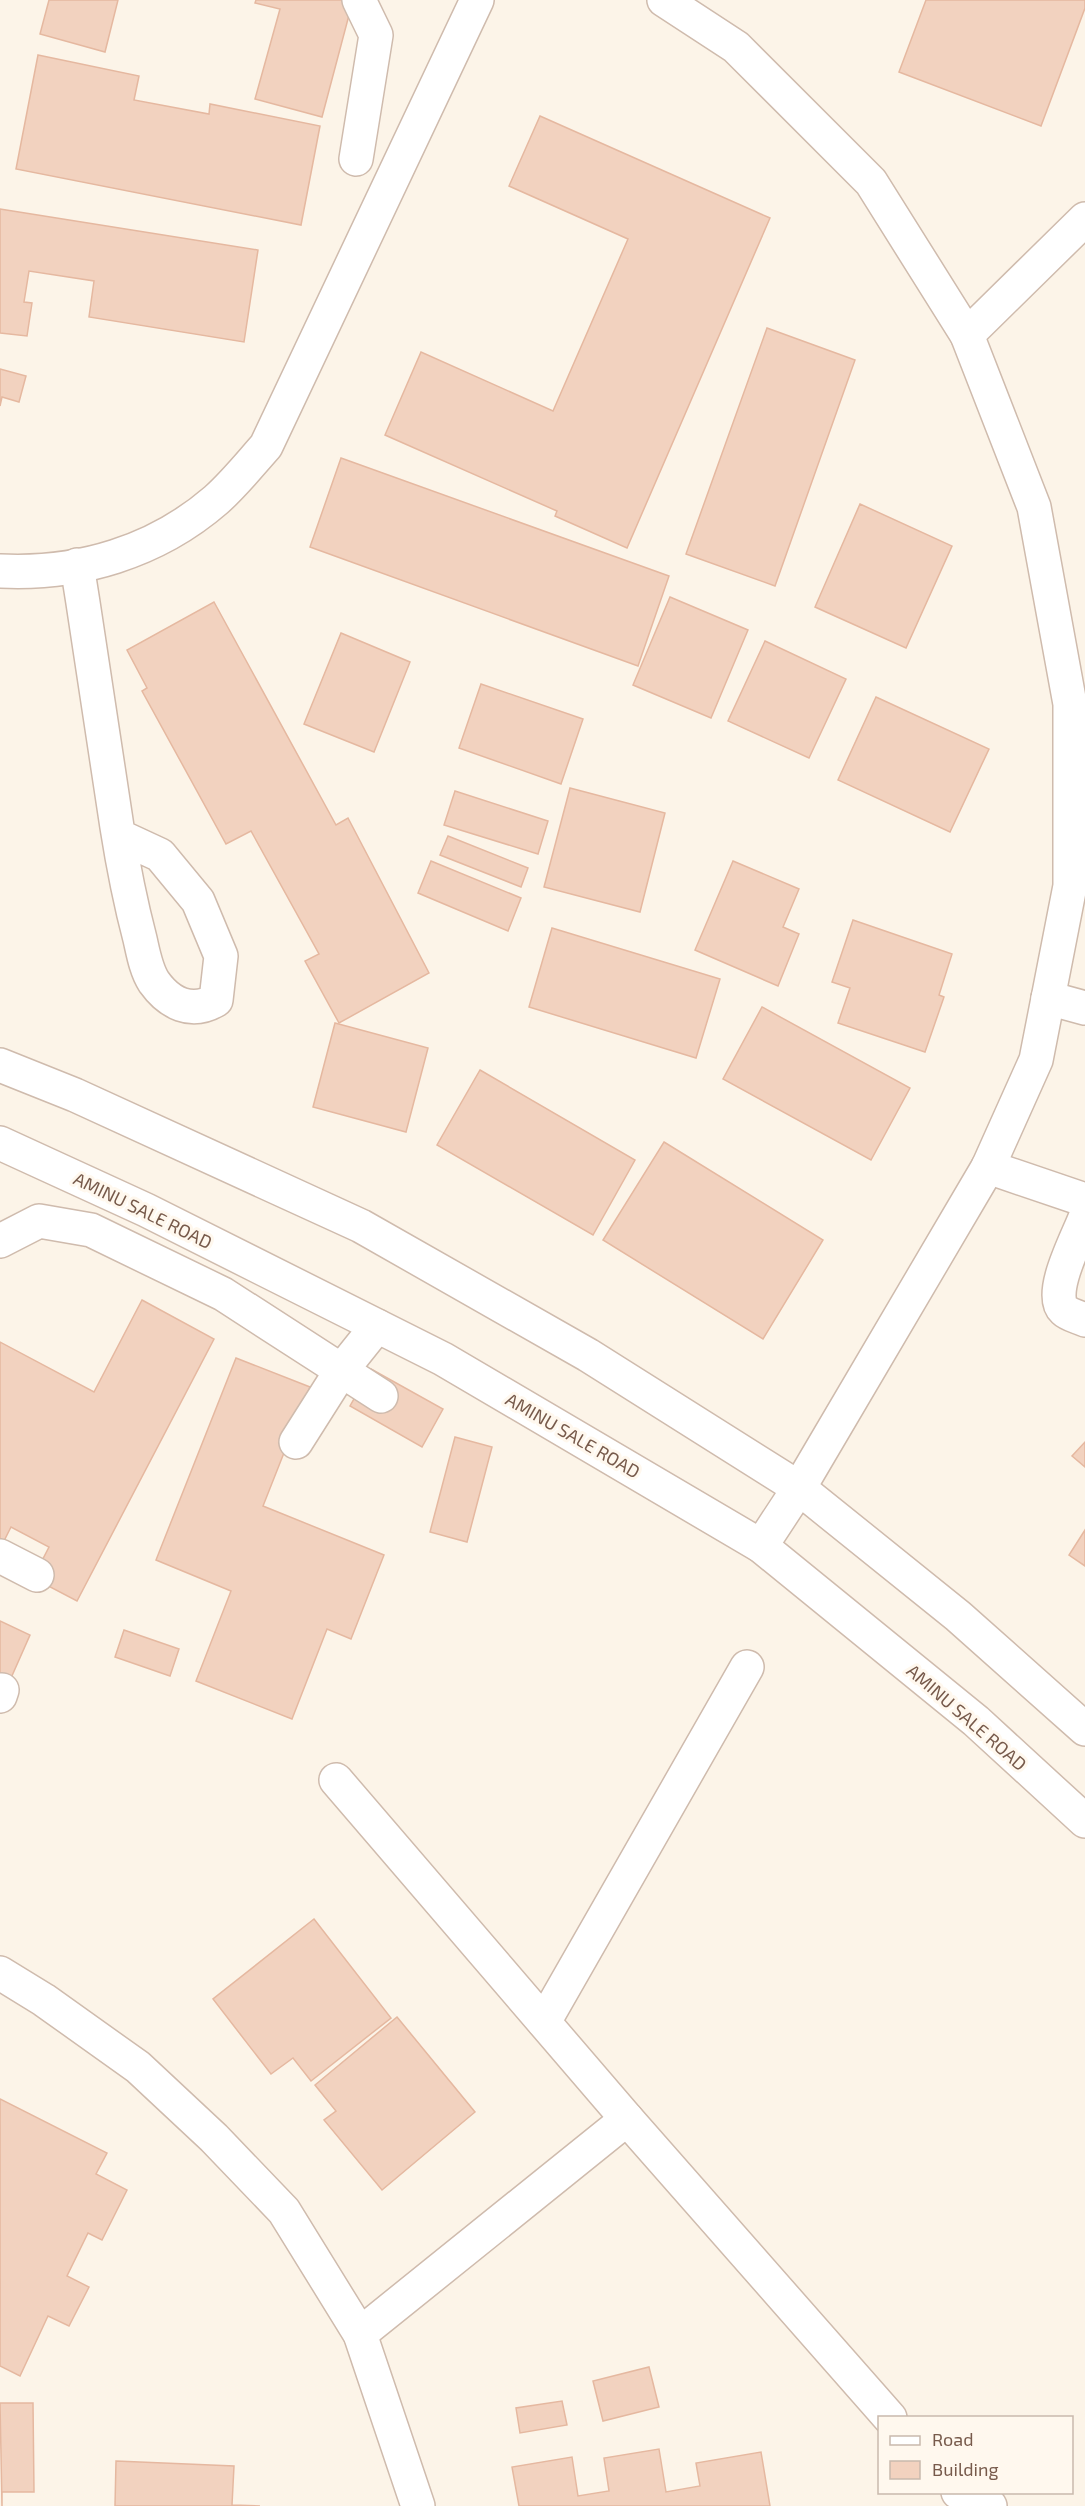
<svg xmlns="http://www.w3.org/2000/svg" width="1085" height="2506" viewBox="0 0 1085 2506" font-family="'Exo 2',sans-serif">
	<rect width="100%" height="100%" fill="#fcf4e8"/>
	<g fill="#f2d2bf" stroke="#e5b8a0" stroke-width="1.5">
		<path d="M49,0H118L105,52L40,34Z"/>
		<path d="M256,0H353L322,117L255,99L280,9L255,3Z"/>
		<path d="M926,0H1085V8L1041,126L899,72Z"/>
		<path d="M38,55L139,76L134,100L209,114L210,104L320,126L301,225L16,169Z"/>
		<path d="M540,116L770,218L627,548L555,516L557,511L385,435L421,352L553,411L628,239L509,186Z"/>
		<path d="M0,209L258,250L244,342L89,317L94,281L29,271L24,302L32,303L27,336L0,333Z"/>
		<path d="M767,328L855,360L775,586L686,554Z"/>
		<path d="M0,369L26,376L19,402L2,397L0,406Z"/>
		<path d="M341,458L669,576L638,666L310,547Z"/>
		<path d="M860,504L952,546L906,648L815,607Z"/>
		<path d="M670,597L748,630L711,718L633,685Z"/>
		<path d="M214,602L336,825L348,818L429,973L339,1023L305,961L319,954L251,831L226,844L142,691L147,688L127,650Z"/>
		<path d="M341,633L410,662L374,752L304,724Z"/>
		<path d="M765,641L846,679L809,758L728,721Z"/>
		<path d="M481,684L583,719L561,784L459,748Z"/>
		<path d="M876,697L989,749L950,832L838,780Z"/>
		<path d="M570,788L665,813L640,912L544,887Z"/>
		<path d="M455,791L548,821L538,854L444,825Z"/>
		<path d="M448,836L528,868L521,887L440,855Z"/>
		<path d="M431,861L521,898L508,931L418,893Z"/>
		<path d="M733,861L799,889L783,927L799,934L778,986L695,950Z"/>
		<path d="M853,920L952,954L939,995L944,997L925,1052L838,1023L850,988L832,982Z"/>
		<path d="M552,928L720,979L696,1058L529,1007Z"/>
		<path d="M762,1007L910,1088L871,1160L723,1079Z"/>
		<path d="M335,1023L428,1048L406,1132L313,1107Z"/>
		<path d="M480,1070L635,1160L593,1235L437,1145Z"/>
		<path d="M664,1142L823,1240L763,1339L603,1240Z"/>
		<path d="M142,1300L214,1339L77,1601L33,1578L49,1547L11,1527L0,1549V1342L94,1392Z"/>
		<path d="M236,1358L310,1387L263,1506L384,1555L351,1639L327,1629L292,1719L196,1681L231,1591L156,1560Z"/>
		<path d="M371,1369L443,1409L422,1447L350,1406Z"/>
		<path d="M455,1437L492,1447L467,1542L430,1532Z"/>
		<path d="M1085,1442V1467L1072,1456Z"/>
		<path d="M1085,1530V1566L1069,1555Z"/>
		<path d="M0,1621L30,1635L11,1678L0,1673Z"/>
		<path d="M124,1630L179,1649L170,1676L115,1657Z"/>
		<path d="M314,1919L391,2018L311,2081L293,2058L271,2074L213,1999Z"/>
		<path d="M397,2017L475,2112L382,2190L324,2120L336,2111L315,2085Z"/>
		<path d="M0,2099L107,2153L96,2174L127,2190L102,2240L88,2233L67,2276L89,2287L69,2326L48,2316L20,2376L0,2366Z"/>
		<path d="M649,2367L659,2407L603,2421L593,2381Z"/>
		<path d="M562,2401L567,2425L520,2433L516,2408Z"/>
		<path d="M0,2403H33L34,2492H2V2506Z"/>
		<path d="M659,2449L666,2492L700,2486L696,2463L761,2452L770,2506H519L512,2467L572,2457L578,2496L609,2491L604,2458Z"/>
		<path d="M116,2461L234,2466L232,2505L260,2506H115Z"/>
	</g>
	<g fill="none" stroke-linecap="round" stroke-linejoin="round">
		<defs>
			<g id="minor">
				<path d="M664,0L736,47L871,182L967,335L1034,507L1070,704V886L1036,1060L988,1167L799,1488L761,1546"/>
				<path d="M356,159L376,35L359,0"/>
				<path d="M967,335L1085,219"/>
				<path d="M77,565C91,652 104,739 117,827C123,865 130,901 140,939C143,952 146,970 154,982C169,1003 191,1015 216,1000L221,956L198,901L160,855L119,836"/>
				<path d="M0,571C79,575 156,552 216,500C234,484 250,464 266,446L477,0"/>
				<path d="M1048,998L1085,1008"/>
				<path d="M0,1065L75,1095L361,1226L588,1355L799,1488L958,1616L1085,1729"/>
				<path d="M0,1143L146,1210L443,1359L761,1546L976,1721L1085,1821"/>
				<path d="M988,1167L1085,1200"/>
				<path d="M1085,1218C1078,1237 1047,1294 1064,1310C1069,1315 1079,1317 1085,1320"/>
				<path d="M0,1241L39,1221L91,1230L223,1294L381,1396"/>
				<path d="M296,1442L341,1371L377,1326"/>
				<path d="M0,1556L37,1575"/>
				<path d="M0,1696L2,1690"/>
				<path d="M336,1780L627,2119L890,2418"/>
				<path d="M0,1973L44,2000L138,2067L214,2138L284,2211L360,2334L418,2506"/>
				<path d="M544,2022L747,1667"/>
				<path d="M360,2334L627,2119"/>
				<path d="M958,2492L990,2506"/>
			</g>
		</defs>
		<use href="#minor" stroke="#cfbbad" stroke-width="36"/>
		<use href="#minor" stroke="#fff" stroke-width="33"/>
	</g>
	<g text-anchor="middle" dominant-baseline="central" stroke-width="6" stroke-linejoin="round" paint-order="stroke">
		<g font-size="18" fill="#775a4b" stroke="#fff8ee">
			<text transform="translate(143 1210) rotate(26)">AMINU SALE ROAD</text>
			<text transform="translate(573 1435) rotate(30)">AMINU SALE ROAD</text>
			<text transform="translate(967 1717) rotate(41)">AMINU SALE ROAD</text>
		</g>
	</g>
	<rect x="878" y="2416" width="195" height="78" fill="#fff8ee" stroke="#c9b9ad" stroke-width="1.5"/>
	<rect x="890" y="2436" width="30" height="9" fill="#ffffff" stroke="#c9b9ad" stroke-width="1.5"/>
	<text x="932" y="2446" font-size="18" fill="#775a4b">Road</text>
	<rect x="890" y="2461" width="30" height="18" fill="#f2d2bf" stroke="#c9b9ad" stroke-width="1.5"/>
	<text x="932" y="2476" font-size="18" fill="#775a4b">Building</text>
</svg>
